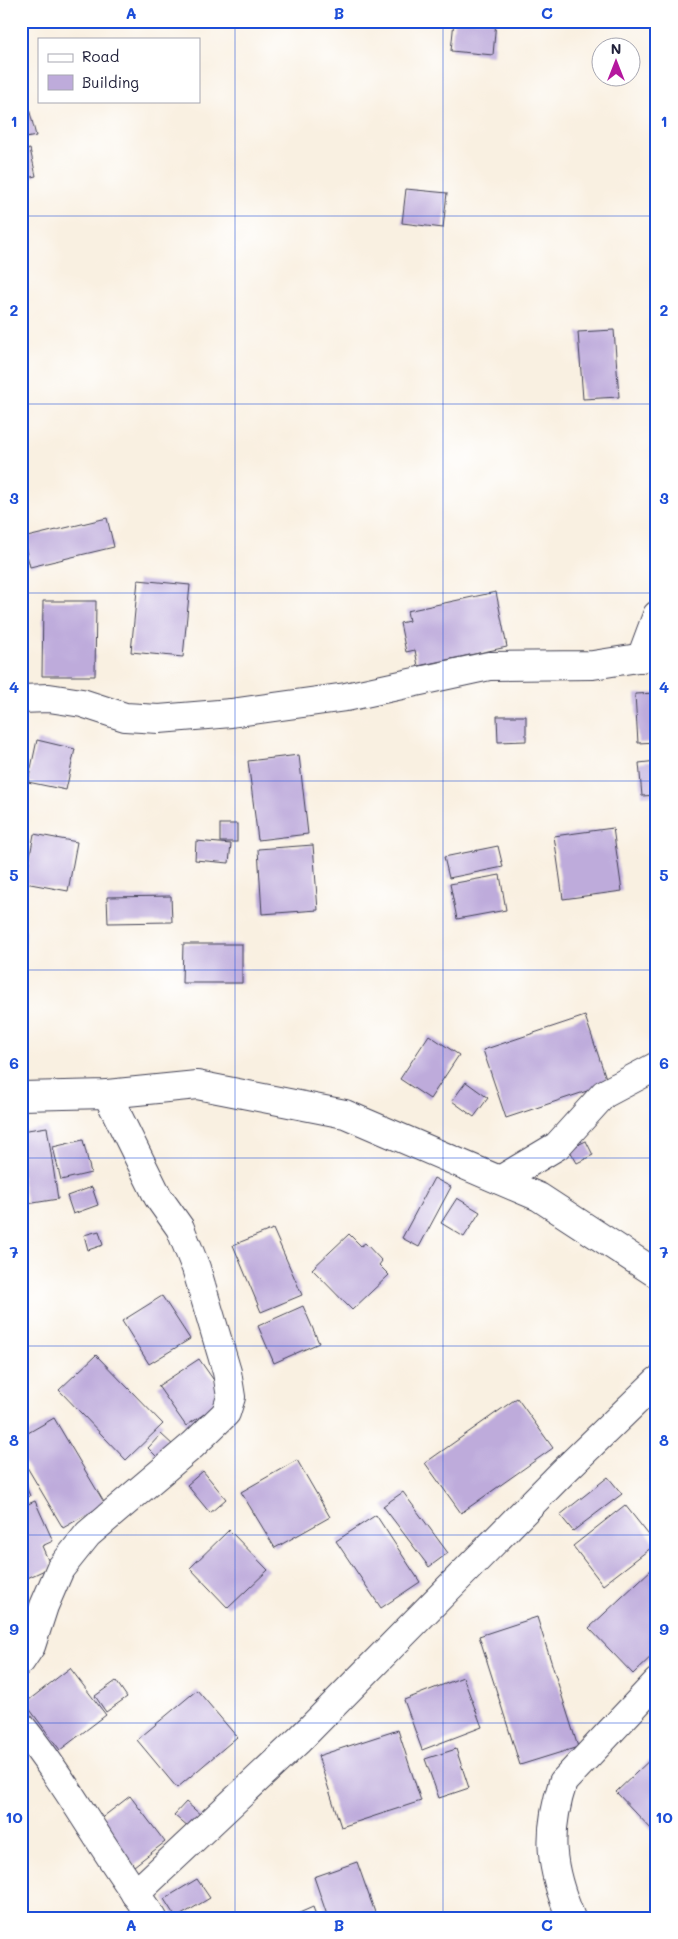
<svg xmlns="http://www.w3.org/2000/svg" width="678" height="1939" viewBox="0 0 678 1939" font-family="Mali,sans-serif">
	<rect width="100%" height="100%" fill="#fff"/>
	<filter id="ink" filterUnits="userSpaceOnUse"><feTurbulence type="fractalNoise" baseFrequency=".02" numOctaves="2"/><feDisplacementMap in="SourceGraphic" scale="10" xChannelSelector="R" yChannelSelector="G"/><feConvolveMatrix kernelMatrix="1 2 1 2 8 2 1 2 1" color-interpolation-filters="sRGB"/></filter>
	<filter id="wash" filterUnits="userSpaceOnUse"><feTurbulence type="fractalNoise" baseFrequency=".0096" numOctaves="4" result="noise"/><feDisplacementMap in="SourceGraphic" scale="20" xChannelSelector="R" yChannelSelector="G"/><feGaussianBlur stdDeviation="1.12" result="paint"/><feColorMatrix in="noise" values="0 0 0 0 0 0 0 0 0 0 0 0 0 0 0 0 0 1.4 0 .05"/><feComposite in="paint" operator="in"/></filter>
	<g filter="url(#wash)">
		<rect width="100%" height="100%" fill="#f9f0e1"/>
		<g id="blocks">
			<g fill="#beabdb">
				<path d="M454,21H496L493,55L451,51Z"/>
				<path d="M21,77L36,136L21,139Z"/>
				<path d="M30,149L36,176L21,179V151Z"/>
				<path d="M406,189L447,193L443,228L402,223Z"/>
				<path d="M614,330L619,397L583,399L578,332Z"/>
				<path d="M107,518L114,547L30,567L23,538Z"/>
				<path d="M138,580L190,585L183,657L131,652Z"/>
				<path d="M496,592L507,647L418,666L415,650L406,652L400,623L409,621L407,611Z"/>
				<path d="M43,601H96L95,676H42Z"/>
				<path d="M657,693V742L638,743L635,694Z"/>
				<path d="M497,716H526V741L498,742Z"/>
				<path d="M37,740L75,749L66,790L28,782Z"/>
				<path d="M299,755L308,834L258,840L248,761Z"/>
				<path d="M657,761V795L642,796L639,763Z"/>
				<rect x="220" y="824" width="17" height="18"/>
				<path d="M613,828L622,891L563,899L554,836Z"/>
				<path d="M34,834L77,842L68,891L25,883Z"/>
				<path d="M196,841L231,844L229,863L195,860Z"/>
				<path d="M313,845L318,910L262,914L258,849Z"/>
				<path d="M498,846L503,867L449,878L444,857Z"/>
				<path d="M500,875L506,910L457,919L450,884Z"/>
				<path d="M171,896L172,922L108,923L107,897Z"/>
				<path d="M21,930L26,931L24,961H21Z"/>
				<path d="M183,944H242V983H182Z"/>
				<path d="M585,1016L608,1084L506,1118L483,1050Z"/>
				<path d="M429,1035L459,1055L430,1099L400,1079Z"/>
				<path d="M466,1082L488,1098L474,1117L452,1101Z"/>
				<path d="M47,1127L58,1199L27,1204L21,1172V1131Z"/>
				<path d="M83,1140L91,1173L61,1180L53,1147Z"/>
				<path d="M586,1141L593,1155L577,1163L569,1149Z"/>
				<path d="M434,1178L451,1187L419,1247L402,1238Z"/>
				<path d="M92,1187L98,1205L73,1214L67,1196Z"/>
				<path d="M457,1198L480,1212L464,1237L441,1223Z"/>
				<path d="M273,1229L302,1295L261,1312L233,1245Z"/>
				<path d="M99,1231L103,1245L88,1250L84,1235Z"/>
				<path d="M349,1234L361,1246L365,1243L382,1261L379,1265L389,1275L352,1310L312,1269Z"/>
				<path d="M162,1296L190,1339L149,1364L122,1321Z"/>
				<path d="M303,1306L319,1343L274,1363L258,1326Z"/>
				<path d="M96,1355L163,1424L126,1460L59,1390Z"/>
				<path d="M199,1359L227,1399L186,1426L158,1386Z"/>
				<path d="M517,1398L553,1448L461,1513L425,1463Z"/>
				<path d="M54,1418L105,1504L63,1528L21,1457V1437Z"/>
				<path d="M161,1434L174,1446L160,1460L148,1448Z"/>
				<path d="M297,1460L330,1517L275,1548L241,1492Z"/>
				<path d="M203,1471L226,1499L210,1513L187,1485Z"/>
				<path d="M21,1474L30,1496L21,1499Z"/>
				<path d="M608,1477L622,1494L573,1531L560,1515Z"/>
				<path d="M403,1492L448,1553L429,1567L383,1506Z"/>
				<path d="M35,1501L53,1541L42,1546L51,1567L21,1581V1507Z"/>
				<path d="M625,1505L656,1544L603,1585L573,1546Z"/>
				<path d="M376,1515L420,1582L381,1608L336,1541Z"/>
				<path d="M229,1530L268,1570L228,1608L190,1568Z"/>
				<path d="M653,1568L657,1572V1651L633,1674L589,1628Z"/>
				<path d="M537,1617L578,1747L520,1765L479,1636Z"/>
				<path d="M70,1668L106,1715L60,1750L25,1703Z"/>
				<path d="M463,1677L482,1727L422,1750L404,1700Z"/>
				<path d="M116,1681L127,1697L106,1712L95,1696Z"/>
				<path d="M197,1690L237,1737L177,1788L137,1740Z"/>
				<path d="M398,1730L421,1801L341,1827L318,1756Z"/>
				<path d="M456,1749L469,1788L439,1798L425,1759Z"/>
				<path d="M655,1755L657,1757V1829L654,1832L616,1792Z"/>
				<path d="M130,1796L165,1842L134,1866L99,1820Z"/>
				<path d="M186,1802L202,1816L190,1829L174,1815Z"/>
				<path d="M357,1862L377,1918H328L314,1877Z"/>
				<path d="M197,1879L210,1898L176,1918L164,1899Z"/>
				<path d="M313,1907L317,1918H288Z"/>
			</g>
		</g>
	</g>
	<g filter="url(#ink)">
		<use href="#blocks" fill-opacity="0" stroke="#424154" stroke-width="1"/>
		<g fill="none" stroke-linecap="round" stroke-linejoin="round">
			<defs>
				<g id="minor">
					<path d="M641,658L657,615"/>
					<path d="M21,699L49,698L82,703L125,717L159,719L231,713L346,697L489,666L593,665L657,655"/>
					<path d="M21,1096L107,1094L197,1085L345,1114L539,1197L657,1274"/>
					<path d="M500,1180L557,1146L604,1094L657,1066"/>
					<path d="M21,1661L31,1646L44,1606L60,1569L88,1534L193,1445L226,1413L231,1397L227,1372L196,1268L180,1228L158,1197L107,1094"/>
					<path d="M21,1726C70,1787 106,1856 153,1918"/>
					<path d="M135,1894L299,1740L563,1472L657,1381"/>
					<path d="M571,1918C550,1868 546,1834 563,1782L657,1682"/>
				</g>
			</defs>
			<use href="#minor" stroke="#424154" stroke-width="30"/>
			<use href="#minor" stroke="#fff" stroke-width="28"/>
		</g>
	</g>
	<path fill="none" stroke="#1d4ed8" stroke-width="1" stroke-opacity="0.55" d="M235,21V1918M443,21V1918M21,216H657M21,404H657M21,593H657M21,781H657M21,970H657M21,1158H657M21,1346H657M21,1535H657M21,1723H657"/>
	<rect width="678" height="1939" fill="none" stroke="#fff" stroke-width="55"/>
	<rect x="38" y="38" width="162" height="65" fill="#ffffff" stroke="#a7a7b1"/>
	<rect x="48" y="54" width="25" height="8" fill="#ffffff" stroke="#a7a7b1"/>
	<text x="82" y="62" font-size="15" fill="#22223b">Road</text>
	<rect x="48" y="75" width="25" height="15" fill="#beabdb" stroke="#a7a7b1"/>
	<text x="82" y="88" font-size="15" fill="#22223b">Building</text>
	<g transform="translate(616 62)"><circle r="24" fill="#ffffff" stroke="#a7a7b1"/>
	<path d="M0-4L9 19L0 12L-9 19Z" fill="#b5179e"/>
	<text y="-8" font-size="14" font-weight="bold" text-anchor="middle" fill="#22223b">N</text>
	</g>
	<rect x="28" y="28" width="622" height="1884" fill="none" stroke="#1d4ed8" stroke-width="2"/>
	<g font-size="16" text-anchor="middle" font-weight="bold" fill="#1d4ed8">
		<text x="131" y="19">A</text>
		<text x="339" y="19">B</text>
		<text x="547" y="19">C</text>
		<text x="14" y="127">1</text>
		<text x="664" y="127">1</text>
		<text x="14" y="316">2</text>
		<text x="664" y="316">2</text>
		<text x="14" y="504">3</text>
		<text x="664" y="504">3</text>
		<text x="14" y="693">4</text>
		<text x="664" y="693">4</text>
		<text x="14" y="881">5</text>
		<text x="664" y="881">5</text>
		<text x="14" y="1069">6</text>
		<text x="664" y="1069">6</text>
		<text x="14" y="1258">7</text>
		<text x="664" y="1258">7</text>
		<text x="14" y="1446">8</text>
		<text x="664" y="1446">8</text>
		<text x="14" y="1635">9</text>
		<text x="664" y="1635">9</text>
		<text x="14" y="1823">10</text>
		<text x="664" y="1823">10</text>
		<text x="131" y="1931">A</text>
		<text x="339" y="1931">B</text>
		<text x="547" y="1931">C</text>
	</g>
</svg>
